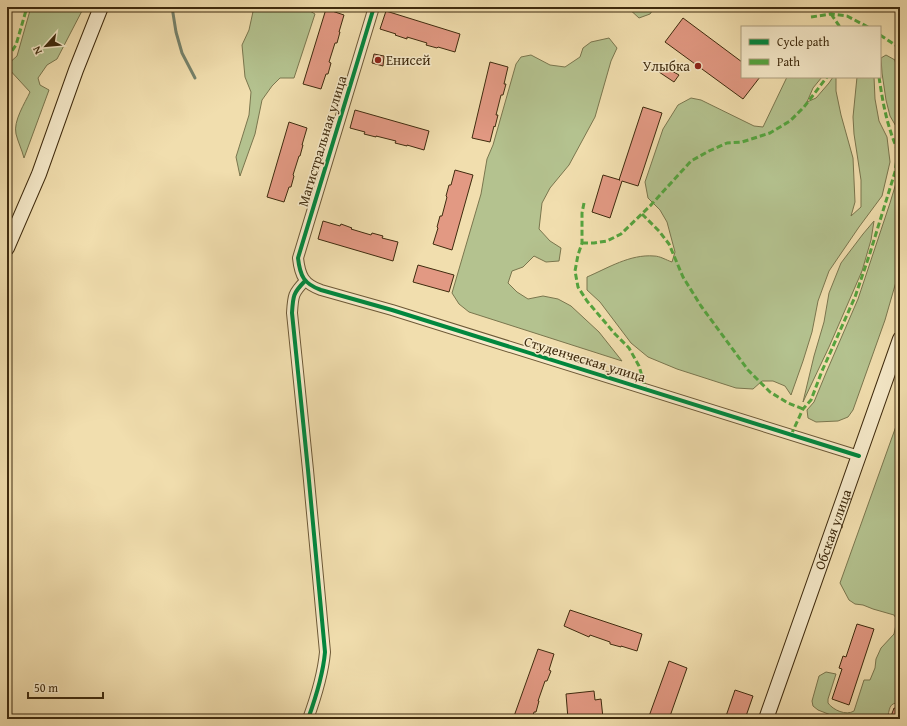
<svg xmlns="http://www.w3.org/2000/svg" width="907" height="726" viewBox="0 0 907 726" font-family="'Gentium Book Plus',serif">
	<rect width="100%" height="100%" fill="#f1deae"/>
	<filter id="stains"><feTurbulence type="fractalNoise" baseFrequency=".005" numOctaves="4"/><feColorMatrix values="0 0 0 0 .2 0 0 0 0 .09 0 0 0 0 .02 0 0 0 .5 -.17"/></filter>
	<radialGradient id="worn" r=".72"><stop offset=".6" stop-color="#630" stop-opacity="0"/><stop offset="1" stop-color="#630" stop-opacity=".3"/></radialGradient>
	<g fill="#b4c28f" stroke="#7a764e">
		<path d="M31,7H84L57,59L47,65L38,78L40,85L49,90L24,158C22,150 18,142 16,134C13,121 25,103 30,92L7,67V65L17,56Z"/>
		<path d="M254,7H303L315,14L294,78H280L272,86L262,100L255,134L240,176L236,157L249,115L251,92L245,77L242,45L249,30Z"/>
		<path d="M627,7H655L650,14L639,18Z"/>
		<path d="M609,38L617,48L611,61L595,117L569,165L550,188L542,203L539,229L550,241L561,248L559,261L546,262L534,256L523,267L512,271L508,283L517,292L528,299L543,296L558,299L571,306L599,332L622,361L469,312L459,304L452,293L481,194L487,159L493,145L516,64L521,57L531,55L550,65L565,67L580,57L583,48L591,42Z"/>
		<path d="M886,55L895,60L897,71L900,79V99L896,114L897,128L890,116L886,100L882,73L881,58Z"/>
		<path d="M787,77H822L813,88L807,102L816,98L829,83L833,77H836V91L841,115L853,158L855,202L851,216L861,207V180L854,134L853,117L857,77H874L875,99L879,121L887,137L890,162L882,196L859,227L829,271L818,301L812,332L803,361L791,395L785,386L773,381H762L753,389L736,388L677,369L648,357L631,343L600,302L587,290V277C608,268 630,254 654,256C660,256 666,260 672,262L675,252L667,222L660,210L648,198L645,182L663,129L678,105L691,98L701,100L754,126L763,127Z"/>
		<path d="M900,166V268L885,320L853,410L848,417L838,421L816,422L808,418L807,410L814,402L826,373L858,299L890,203L899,173Z"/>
		<path d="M874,221L871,240L862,271L829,347L803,402L814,356L824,322L829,293L841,263L863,234Z"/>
		<path d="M900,415V703C888,702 890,710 887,719H841L818,710L813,706L812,701L819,676L826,672L836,674L828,699V703C833,710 846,716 854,711L864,680H870L875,668L876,659L881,648L894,634L897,620L894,615L873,609L863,605L855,604L849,600L840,583Z"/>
	</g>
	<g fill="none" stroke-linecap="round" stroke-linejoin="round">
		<path stroke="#76826b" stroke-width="3" d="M172,7L176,32L182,53L195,78"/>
	</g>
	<g fill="#e29983" stroke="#3f2b0e">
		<path d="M326,9L344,15L339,32H340L337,43H335L329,62L331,63L328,74H326L321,89L303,84Z"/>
		<path d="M386,11L460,34L455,52L438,47L437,48L426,45L427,43L407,37V39L395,35L396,34L380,29Z"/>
		<path d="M683,18L742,62V77H760L743,99L665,42Z"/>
		<path d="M374,54L384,56L383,66L372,63Z"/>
		<path d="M490,62L508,67L504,84H506L503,95H501L496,115H498L495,127L494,126L490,142L472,138Z"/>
		<path d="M663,66L679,75L674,82L659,72Z"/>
		<path d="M643,107L662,113L638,186L622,181L610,218L592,212L603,175L620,180H619Z"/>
		<path d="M355,110L429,131L424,150L407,145V146L395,143L396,141L376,136V137L364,134L365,132L350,128Z"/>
		<path d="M289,122L307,128L302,145H303L300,156H299L293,175L294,176L291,187H289L284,202L267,197Z"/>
		<path d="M455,170L473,175L452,250L433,244L438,228L437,227L440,216H442L447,197L446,196L449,185H451Z"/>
		<path d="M323,221L340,226L341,224L352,228L351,229L371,235L372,233L383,236L382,238L398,242L393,261L318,239Z"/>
		<path d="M418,265L454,275L449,292L413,282Z"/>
		<path d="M570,610L642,634L637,651L621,646V647L610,644V642L590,635L589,637L564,626Z"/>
		<path d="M857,624L874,629L849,705L832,699L842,669L839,668L843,656L846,657Z"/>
		<path d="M538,649L554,654L549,670L551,671L547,681H545L538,701H539L536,712H534L532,719H513Z"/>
		<path d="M669,661L687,668L669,719H648Z"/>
		<path d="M735,690L753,696L745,719H725Z"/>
		<path d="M594,691L595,700L601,699L603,718H597V719H568L566,694Z"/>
		<path d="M894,708L900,710V719H890Z"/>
	</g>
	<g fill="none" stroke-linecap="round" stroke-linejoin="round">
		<defs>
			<g id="street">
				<path d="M374,7L298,258C300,276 304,284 321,290L392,310L859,456"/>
				<path d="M305,281C293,293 293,296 292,313L308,470L325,652C323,675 316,697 308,719"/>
			</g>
			<g id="secondary">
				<path d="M7,248L39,174L76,70L101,7"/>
				<path id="s1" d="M766,719L900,339"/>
			</g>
		</defs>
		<use href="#street" stroke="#6c5836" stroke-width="12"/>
		<use href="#secondary" stroke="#3f2b0e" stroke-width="16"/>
		<use href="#street" stroke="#f6eaca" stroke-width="10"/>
		<use href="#secondary" stroke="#f6eaca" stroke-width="14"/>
		<g stroke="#54a43e" stroke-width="3" stroke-dasharray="6 3" stroke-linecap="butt">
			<path d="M831,14L840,27"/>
			<path d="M811,17L831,14L847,16L868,27"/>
			<path d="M880,35L900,48"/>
			<path d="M7,58L16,45L27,7"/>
			<path d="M879,77C883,104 887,126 898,151"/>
			<path d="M584,203L582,213V243L578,255L575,271L578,287L587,301L615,334L629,348L639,366L646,390"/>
			<path d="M642,214L659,231L669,244L683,277L701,306L748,370L770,392L788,403L803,409"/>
			<path d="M582,243H594L607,241L621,234L650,206L691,161L709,151L727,143L742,142L770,133L790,121L804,107L827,77"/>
			<path d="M791,435L803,409L811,400L822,371L855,297L870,253L895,172L900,139"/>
		</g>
		<defs>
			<g id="cycleway">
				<path d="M374,7L298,258C300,276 304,284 321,290L392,310L859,456"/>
				<path d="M305,281C293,293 293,296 292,313L308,470L325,652C323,675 316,697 308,719"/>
			</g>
		</defs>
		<use href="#cycleway" stroke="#f6eaca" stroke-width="6"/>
		<use href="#cycleway" stroke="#00873e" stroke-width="4"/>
	</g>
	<g fill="#8f2418" stroke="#f6eaca" stroke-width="1.5">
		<circle cx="378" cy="60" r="4"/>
		<circle cx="698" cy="66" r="4"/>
	</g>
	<g text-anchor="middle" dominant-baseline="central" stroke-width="3" stroke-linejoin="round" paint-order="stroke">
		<g font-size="14" fill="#3f2b0e" stroke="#f6eaca" text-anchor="start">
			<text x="386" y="60">Енисей</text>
			<text x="690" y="66" text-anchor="end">Улыбка</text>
		</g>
		<g font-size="14" fill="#3f2b0e" stroke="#f6eaca">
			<text transform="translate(322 141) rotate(-73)">Магистральная улица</text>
			<text transform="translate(585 359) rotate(17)">Студенческая улица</text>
			<text stroke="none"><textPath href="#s1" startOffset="201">Обская улица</textPath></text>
		</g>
	</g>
	<rect width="907" height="726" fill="none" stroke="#f1deae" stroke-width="24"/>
	<rect x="8" y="8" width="891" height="710" fill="none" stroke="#3f2b0e" stroke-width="2"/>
	<rect x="12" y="12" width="883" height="702" fill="none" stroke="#3f2b0e"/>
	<rect x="741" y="26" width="140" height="52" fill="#f6eaca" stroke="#ad9e7f"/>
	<rect x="749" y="39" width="20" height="6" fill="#00873e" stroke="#ad9e7f"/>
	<text x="777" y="46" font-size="12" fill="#3f2b0e">Cycle path</text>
	<rect x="749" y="59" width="20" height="6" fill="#54a43e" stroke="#ad9e7f"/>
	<text x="777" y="66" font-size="12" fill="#3f2b0e">Path</text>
	<g transform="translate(46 46) rotate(243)" stroke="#f6eaca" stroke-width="3" paint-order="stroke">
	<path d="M0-3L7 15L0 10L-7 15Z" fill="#3f2b0e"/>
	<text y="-6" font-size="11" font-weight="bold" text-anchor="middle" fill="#3f2b0e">N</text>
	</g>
	<path d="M28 692v6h75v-6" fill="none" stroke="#3f2b0e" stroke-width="2"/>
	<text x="34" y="692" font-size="12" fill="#3f2b0e" stroke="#f6eaca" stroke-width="3" paint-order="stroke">50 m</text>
	<rect width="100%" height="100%" filter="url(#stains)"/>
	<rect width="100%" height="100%" fill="url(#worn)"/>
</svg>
